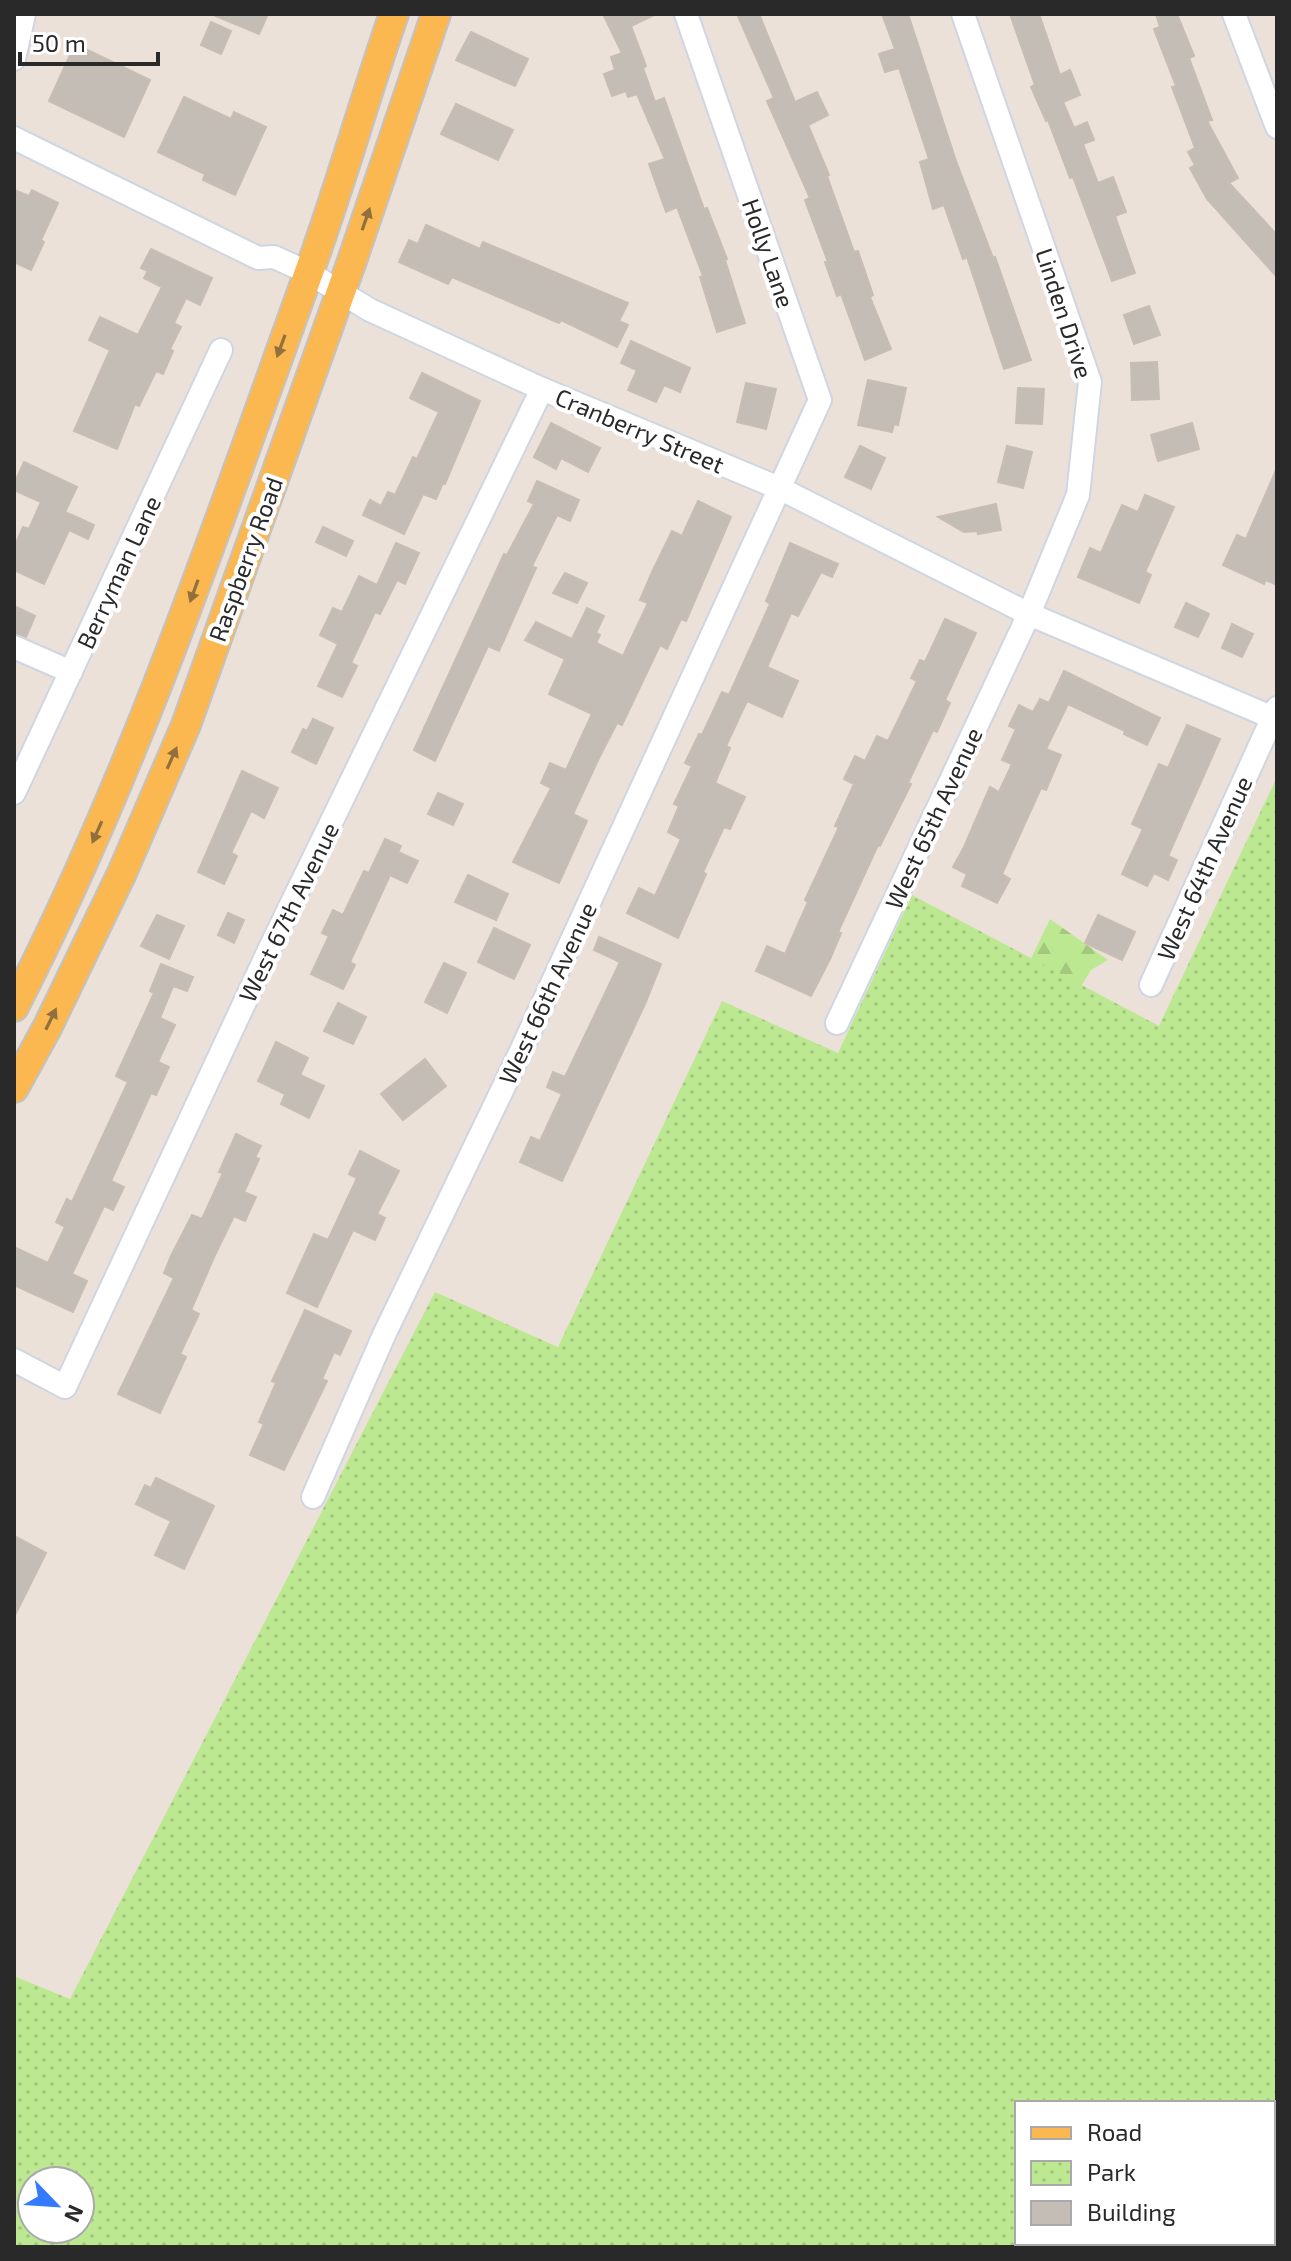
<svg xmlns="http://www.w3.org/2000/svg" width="1291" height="2261" viewBox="0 0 1291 2261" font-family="'Exo 2',sans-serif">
	<defs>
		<pattern id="forest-firs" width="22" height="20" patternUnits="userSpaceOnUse" patternTransform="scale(2)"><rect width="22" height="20" fill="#bce891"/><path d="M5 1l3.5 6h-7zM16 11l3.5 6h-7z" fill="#a2c77d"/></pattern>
		<pattern id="park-dots" width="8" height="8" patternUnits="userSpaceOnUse" patternTransform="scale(2)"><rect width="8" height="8" fill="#bce891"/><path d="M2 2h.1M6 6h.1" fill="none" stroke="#a2c77d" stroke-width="1.8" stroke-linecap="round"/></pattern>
	</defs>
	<rect width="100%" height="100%" fill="#ece1d9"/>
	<path fill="url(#forest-firs)" d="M1050,919L1108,960L1091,970L1058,1024L981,1063Z"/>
	<path fill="url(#park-dots)" fill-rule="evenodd" d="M1277,777V2247H14V1976L70,1999L435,1292L558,1347L722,1001L838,1053L912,895L1159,1026ZM1017,2103H1273V2243H1017ZM32,2181H80V2229H32Z"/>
	<g fill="#c4bdb5" stroke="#c8bdb3" stroke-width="2">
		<path d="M211,14H268L259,34Z"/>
		<path d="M603,14H656L631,26L646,66L643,68L655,102L664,98L704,209L707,208L727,259L725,260L745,323L717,332L700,277L703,276L677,207L666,212L649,164L665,159L637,94L628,97L626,91L612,96L604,74L615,70L611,57L622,53Z"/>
		<path d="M737,14H759L795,102L817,92L828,115L808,125L829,175L827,176L854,252L858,251L873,295L870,297L891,349L865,360L841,294L837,296L825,262H828L805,200L810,198L767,101L774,98Z"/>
		<path d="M882,14H908L956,161L993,258L995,257L1031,360L1004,369L967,257L963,259L944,205L933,209L920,162L929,159L899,68L885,72L879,54L895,49Z"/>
		<path d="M1022,14H1039L1060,75L1070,70L1080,95L1063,102L1074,128L1087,122L1094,140L1083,144L1098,183L1113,177L1126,212L1115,216L1135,273L1112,281L1073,177L1070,178L1048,120L1046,121L1031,87L1035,85L1011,17Z"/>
		<path d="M1156,14H1177L1194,56L1189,58L1212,120L1207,121L1238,178L1229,183L1277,235V277L1207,199L1190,168L1195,165L1188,152L1195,148L1172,87L1176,86L1154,29L1160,27Z"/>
		<path d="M211,22L231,31L221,54L201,45Z"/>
		<path d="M471,32L528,59L515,86L456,60Z"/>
		<path d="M75,44L150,80L124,137L49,101Z"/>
		<path d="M184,97L231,119L234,112L266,127L235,195L203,180L205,174L158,152Z"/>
		<path d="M456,104L513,130L498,160L441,134Z"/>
		<path d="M14,190L29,196L32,190L58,203L41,240L44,242L31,270L14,262Z"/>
		<path d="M426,225L480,249L483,242L628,303L619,321L628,325L617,347L561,320L559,323L452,277L448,284L399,262L409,240L418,244Z"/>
		<path d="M151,249L212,278L200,305L186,298L174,323L181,327L170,349L173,351L163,374L156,371L139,406L135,404L117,449L74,431L110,350L89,340L100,317L138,335L162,287L144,278L148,271L141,268Z"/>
		<path d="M1149,306L1160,335L1134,344L1124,315Z"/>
		<path d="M631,341L690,368L680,392L664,385L656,402L628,390L637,370L621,363Z"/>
		<path d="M1157,362L1159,399L1132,400L1131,363Z"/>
		<path d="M422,373L480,401L445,484L443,483L436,499L423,494L404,534L363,515L370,500L381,506L388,492L395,495L413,457L417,459L439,412L410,398Z"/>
		<path d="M868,380L906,388L898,425L894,424L892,432L858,425Z"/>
		<path d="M746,383L776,389L766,429L737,422Z"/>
		<path d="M1018,388L1044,389L1042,424L1016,423Z"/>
		<path d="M551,423L600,448L588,472L561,458L556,469L534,457Z"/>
		<path d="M1192,423L1199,449L1158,461L1151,435Z"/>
		<path d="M860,446L885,458L871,489L845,477Z"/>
		<path d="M1007,446L1032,452L1023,488L998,482Z"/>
		<path d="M24,462L77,487L65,512L94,525L88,539L69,530L44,584L14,570V548L23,527L29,529L41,502L14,490V484Z"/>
		<path d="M1277,468V585L1266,580L1264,584L1223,565L1237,535L1246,539Z"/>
		<path d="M537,481L579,500L570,521L557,515L532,566L536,568L499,651L488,646L435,761L414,750L504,554L507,555L534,504L528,501Z"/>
		<path d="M1145,495L1174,507L1145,572L1151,575L1139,603L1078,577L1090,548L1101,553L1122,505L1138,512Z"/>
		<path d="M698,501L731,517L686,621L681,619L667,649L660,645L622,725L617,723L599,758L573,814L587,821L559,883L513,862L551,788L541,783L550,763L566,770L592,714L549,694L565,659L525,640L536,622L572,639L587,608L604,616L596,633L600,635L596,643L623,656L648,603L640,600L653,570L672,531L682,536Z"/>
		<path d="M996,504L1001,530L978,534L977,531L964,532L938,517Z"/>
		<path d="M323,527L353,541L346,556L316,542Z"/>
		<path d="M396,543L419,553L405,584L397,580L380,614L375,612L351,663L357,666L342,697L318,686L338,644L320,635L333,608L342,612L359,576L377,585Z"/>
		<path d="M790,543L838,564L832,577L821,572L798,616L791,613L767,667L798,681L782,717L747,701L726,746L730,748L715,783L745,797L730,829L724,827L703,872L706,874L678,938L627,913L639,888L655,896L681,839L668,832L679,806L674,804L692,766L685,763L699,734L702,735L722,692L729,695L770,604L766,601Z"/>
		<path d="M565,573L587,583L577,603L553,593Z"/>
		<path d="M1186,603L1209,614L1198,637L1175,627Z"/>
		<path d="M14,606L35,616L26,637L14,633Z"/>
		<path d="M945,619L976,633L945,700L950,703L937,732L933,730L908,783L911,784L880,846L878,845L838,932L841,933L831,957L811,996L756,971L767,946L785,954L808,902L805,900L839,827L835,826L854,784L844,779L855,756L865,761L877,736L888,741L917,681L911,678L920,660L925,662Z"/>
		<path d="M1232,624L1253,634L1242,657L1222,648Z"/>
		<path d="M1064,671L1160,718L1147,745L1124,734L1125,731L1068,704L1046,749L1061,755L1046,790L1041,788L1002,874L1010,879L997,903L962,886L967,874L953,867L964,847L990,787L999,792L1012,764L1002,760L1016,729L1009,726L1019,705L1033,712L1040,699L1049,703Z"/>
		<path d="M313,719L333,728L316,764L292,752L303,729L307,731Z"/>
		<path d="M1187,725L1220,739L1168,856L1177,860L1168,880L1154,873L1147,886L1122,874L1143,829L1132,824L1159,764L1168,768Z"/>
		<path d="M242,771L278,788L264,818L251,811L231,853L237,856L224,884L198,872Z"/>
		<path d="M438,793L463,804L453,825L428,814Z"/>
		<path d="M385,839L401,846L398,852L418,861L407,883L390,875L350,962L355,965L343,989L311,974L329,936L322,933L333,910L343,915L364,871L369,873Z"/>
		<path d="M468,875L508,894L496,920L455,902Z"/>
		<path d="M228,913L244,920L234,943L218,935Z"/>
		<path d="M157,915L184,926L169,959L141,946Z"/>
		<path d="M1098,915L1135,932L1122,960L1085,943Z"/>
		<path d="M494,928L530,945L514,979L478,962Z"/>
		<path d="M599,937L661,964L645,1004L562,1181L520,1162L531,1137L540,1141L562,1094L547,1087L553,1072L565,1077L620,962L594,950Z"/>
		<path d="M444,963L466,973L447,1013L425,1002Z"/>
		<path d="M161,964L193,977L187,991L173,986L160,1018L175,1025L158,1062L169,1067L156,1095L151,1093L111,1181L124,1187L113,1210L104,1206L72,1274L87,1281L73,1312L14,1285V1247L48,1263L65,1227L56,1222L67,1199L72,1202L128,1082L116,1076L154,993L150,991Z"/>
		<path d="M338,1003L366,1017L353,1044L324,1031Z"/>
		<path d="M276,1042L308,1058L300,1075L324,1086L309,1118L281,1104L285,1094L258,1081Z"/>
		<path d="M425,1059L446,1086L403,1120L381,1094Z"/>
		<path d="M236,1134L261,1146L255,1157L259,1159L244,1192L256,1197L245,1221L234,1216L215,1255L191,1310L199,1314L180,1354L186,1357L160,1413L118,1394L174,1278L164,1273L171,1256L192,1215L202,1219L223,1173L219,1172Z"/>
		<path d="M360,1151L399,1171L377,1214L385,1218L375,1240L353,1230L317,1307L287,1293L314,1234L328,1240L357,1178L349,1174Z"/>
		<path d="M305,1310L351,1331L340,1355L334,1352L322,1379L327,1381L284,1470L250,1455L264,1424L259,1422L276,1383L272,1381Z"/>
		<path d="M156,1478L214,1506L184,1569L155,1555L171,1521L136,1504L145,1485L151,1488Z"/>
		<path d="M14,1536L46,1553L14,1617Z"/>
	</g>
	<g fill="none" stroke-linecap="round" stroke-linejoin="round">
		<defs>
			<g id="minor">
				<path d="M1234,14L1277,127"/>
				<path d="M14,59L24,14"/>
				<path d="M14,138L258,258L274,257L309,273L370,310L542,389L779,488L1029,614L1271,717"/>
				<path d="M14,647L71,672"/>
				<path d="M14,793L221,350"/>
				<path d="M1151,985L1277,708"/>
				<path d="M837,1023L1029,614L1078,495L1090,382L963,14"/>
				<path d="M14,1360L65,1387L270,948L542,389"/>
				<path d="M313,1497L384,1335L520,1053L820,400L686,14"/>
			</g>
			<g id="major">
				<path d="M14,1007C135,771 219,521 309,272C340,187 364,100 394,14"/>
				<path d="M14,1088L47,1028L122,873L186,725L353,258L436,14"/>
			</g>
		</defs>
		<use href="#minor" stroke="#ced6e3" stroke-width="26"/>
		<use href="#major" stroke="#c3c3c3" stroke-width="32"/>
		<use href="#minor" stroke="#fff" stroke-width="22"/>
		<use href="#major" stroke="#fbb750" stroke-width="28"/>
	</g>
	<defs><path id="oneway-solid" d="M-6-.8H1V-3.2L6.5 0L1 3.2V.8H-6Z" transform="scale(2)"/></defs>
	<g fill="#92703c">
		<use href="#oneway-solid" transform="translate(366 219) rotate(-71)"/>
		<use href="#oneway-solid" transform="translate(281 346) rotate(110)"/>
		<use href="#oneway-solid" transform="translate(194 591) rotate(110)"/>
		<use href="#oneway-solid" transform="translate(172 758) rotate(-66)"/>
		<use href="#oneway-solid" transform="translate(97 832) rotate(114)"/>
		<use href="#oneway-solid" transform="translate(51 1019) rotate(-64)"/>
	</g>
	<g text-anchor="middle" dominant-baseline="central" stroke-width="8" stroke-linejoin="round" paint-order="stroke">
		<g font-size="24" fill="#292929" stroke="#fff">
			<text transform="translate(769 253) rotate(71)">Holly Lane</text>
			<text transform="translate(1065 313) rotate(72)">Linden Drive</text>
			<text transform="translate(640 430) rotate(23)">Cranberry Street</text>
			<text transform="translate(245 559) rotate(-70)">Raspberry Road</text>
			<text transform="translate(118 572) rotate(-65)">Berryman Lane</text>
			<text transform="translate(933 818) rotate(-65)">West 65th Avenue</text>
			<text transform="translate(1204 868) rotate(-66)">West 64th Avenue</text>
			<text transform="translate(288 912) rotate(-64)">West 67th Avenue</text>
			<text transform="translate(547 993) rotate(-65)">West 66th Avenue</text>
		</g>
	</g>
	<rect width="1291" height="2261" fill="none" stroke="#292929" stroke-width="32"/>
	<rect x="1015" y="2101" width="260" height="144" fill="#ffffff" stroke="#a9a9a9" stroke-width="2"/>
	<rect x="1031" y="2127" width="40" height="12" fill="#fbb750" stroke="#a9a9a9" stroke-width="2"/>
	<text x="1087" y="2141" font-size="24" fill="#292929">Road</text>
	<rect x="1031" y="2161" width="40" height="24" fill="url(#park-dots)" stroke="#a9a9a9" stroke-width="2"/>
	<text x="1087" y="2181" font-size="24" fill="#292929">Park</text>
	<rect x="1031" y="2201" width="40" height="24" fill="#c4bdb5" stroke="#a9a9a9" stroke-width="2"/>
	<text x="1087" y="2221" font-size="24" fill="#292929">Building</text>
	<g transform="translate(56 2205) rotate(115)"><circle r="38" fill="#ffffff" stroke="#a9a9a9" stroke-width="2"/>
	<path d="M0-6L14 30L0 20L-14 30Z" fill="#347aff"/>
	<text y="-12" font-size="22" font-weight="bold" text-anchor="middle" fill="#292929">N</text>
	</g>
	<path d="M20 52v12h138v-12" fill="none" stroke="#292929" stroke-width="4"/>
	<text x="32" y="52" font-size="24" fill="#292929" stroke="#ffffff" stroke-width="6" paint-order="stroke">50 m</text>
</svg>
